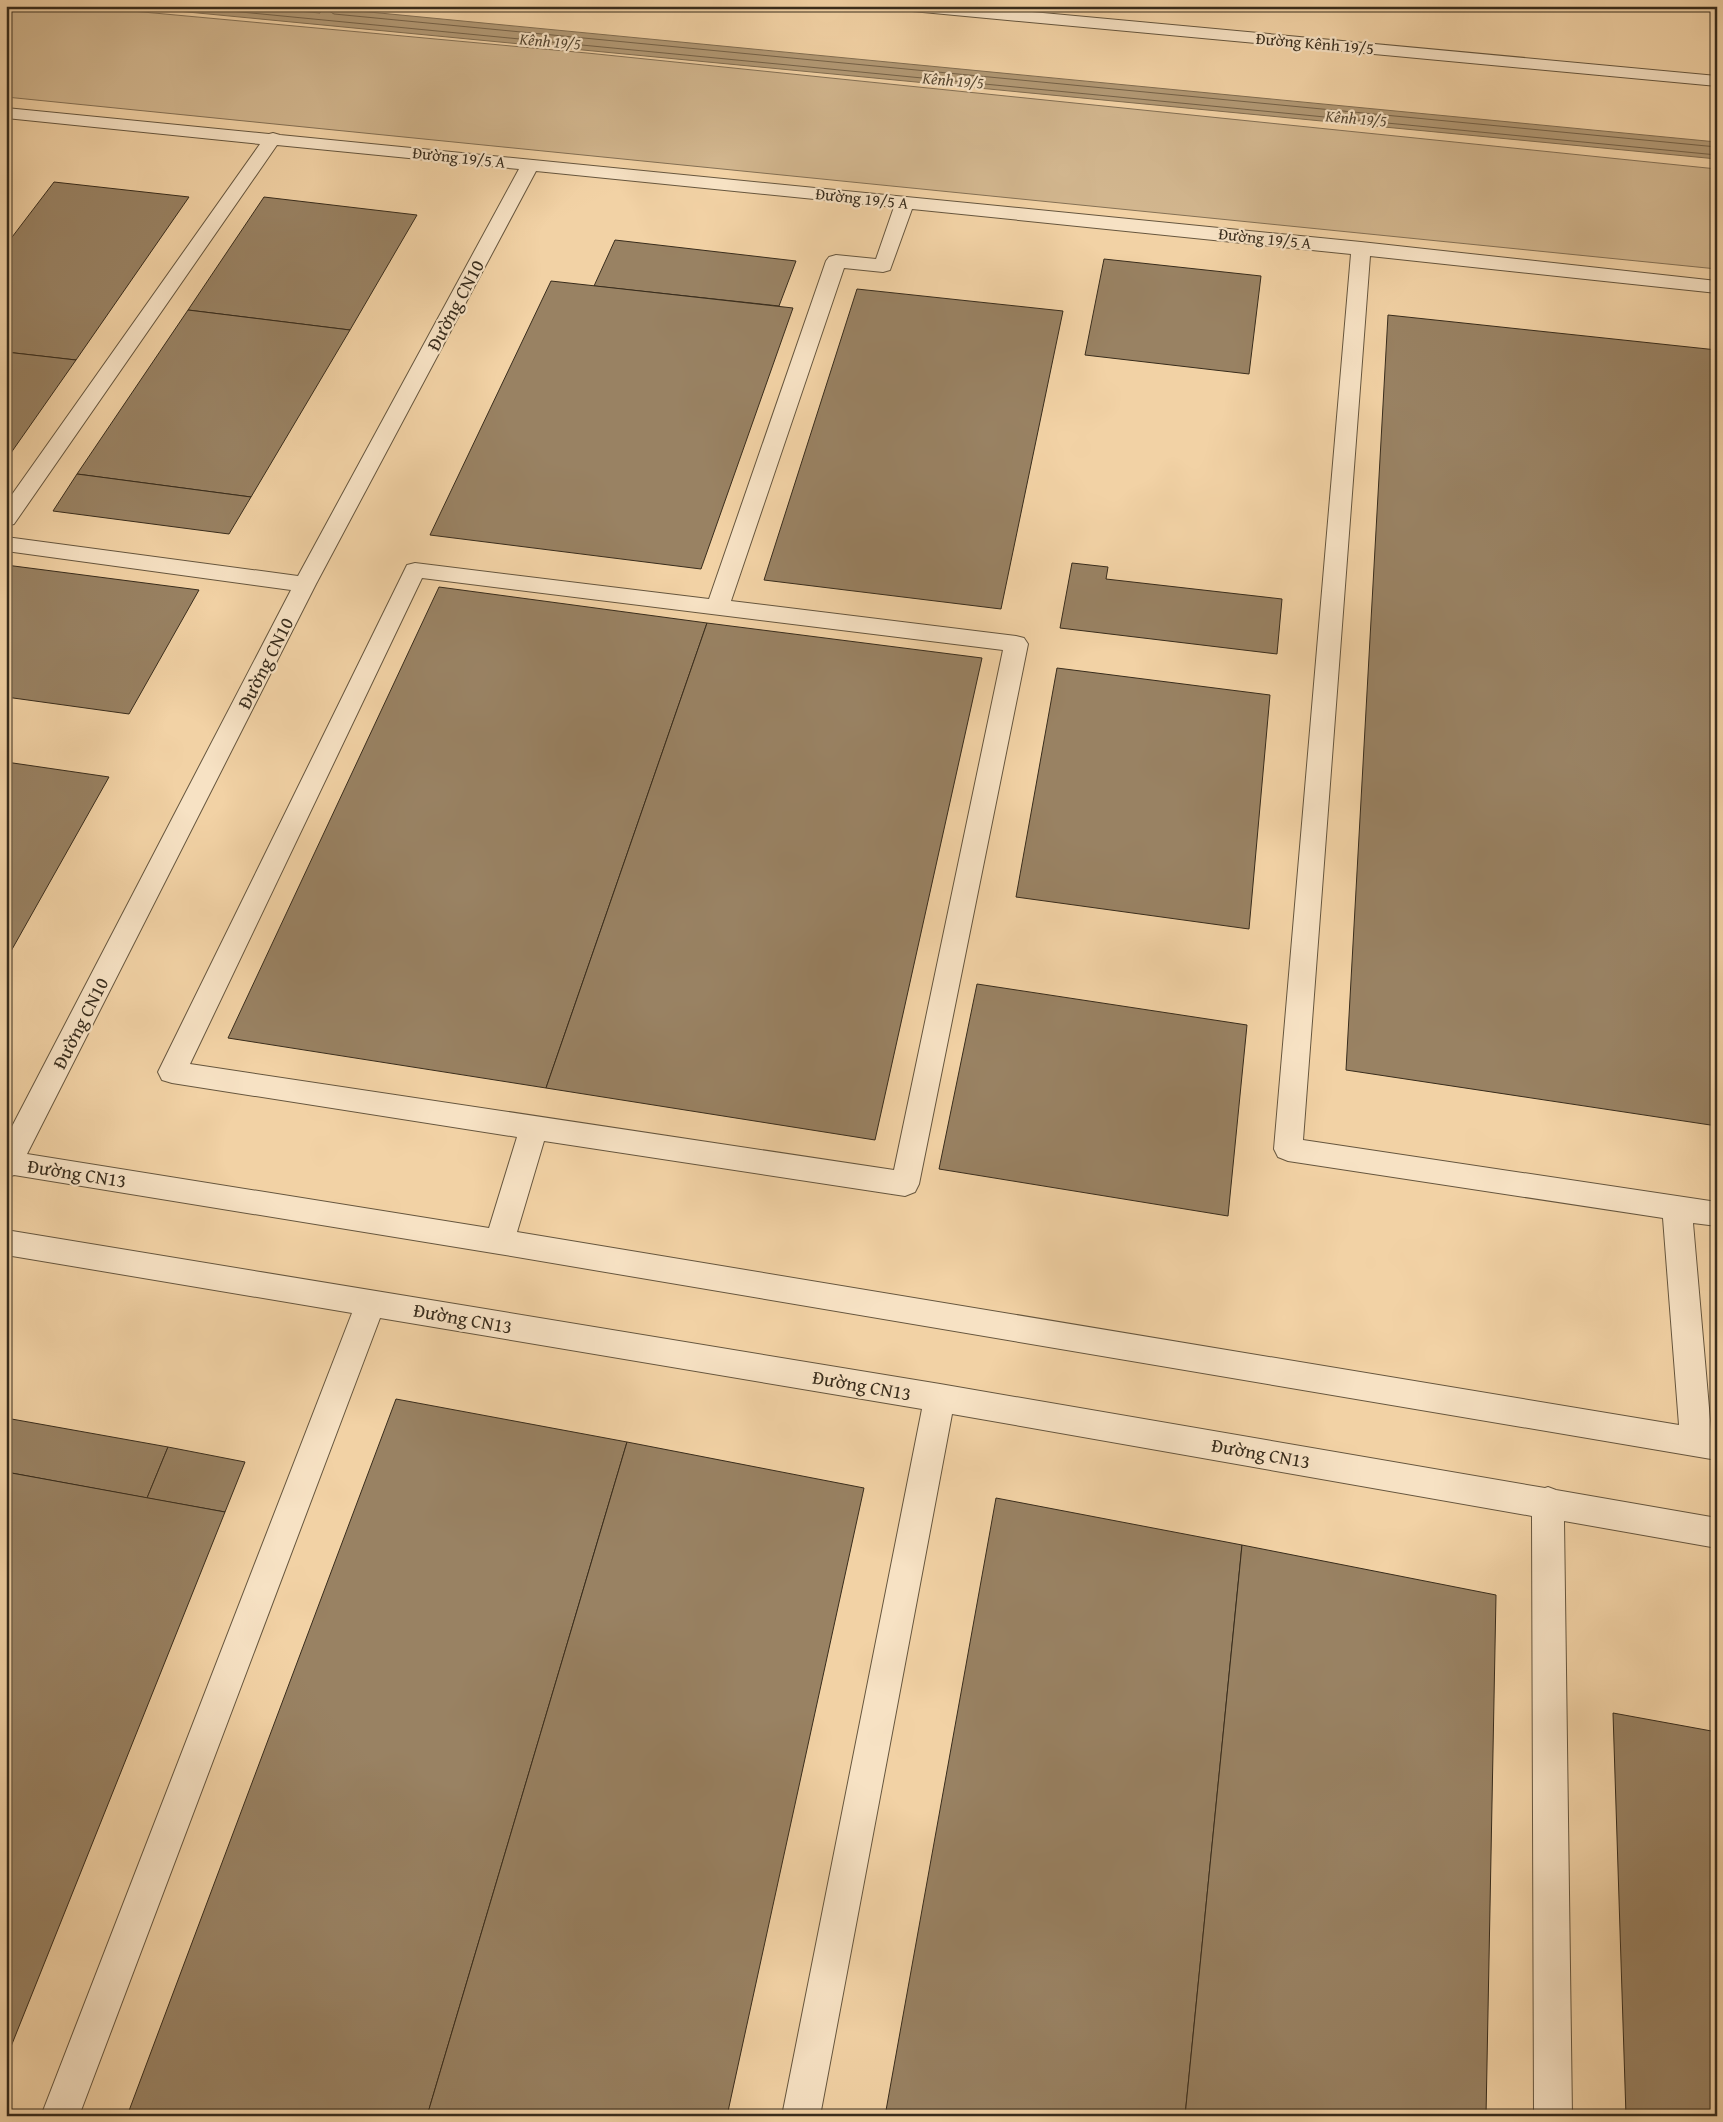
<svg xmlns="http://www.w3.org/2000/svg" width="1723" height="2122" viewBox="0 0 1723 2122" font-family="'Gentium Book Plus',serif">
	<rect width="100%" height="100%" fill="#f2d2a5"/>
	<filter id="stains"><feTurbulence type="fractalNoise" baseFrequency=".004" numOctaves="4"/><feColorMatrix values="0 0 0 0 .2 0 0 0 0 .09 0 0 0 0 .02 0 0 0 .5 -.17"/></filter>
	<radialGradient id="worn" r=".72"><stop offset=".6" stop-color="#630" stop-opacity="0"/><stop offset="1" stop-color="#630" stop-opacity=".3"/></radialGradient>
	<path fill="#d2b68e" stroke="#857155" d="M6,6H78L587,53L1717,169V269L6,97Z"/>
	<path fill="#b39a76" stroke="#826e52" d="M125,6H307L1717,142V159Z"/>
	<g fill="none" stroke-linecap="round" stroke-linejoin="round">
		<g stroke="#766349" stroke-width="1">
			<path d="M179,6L1717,155"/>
			<path d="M246,6L320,13L322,6"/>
			<path d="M328,6L329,11L334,14L1717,147"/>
		</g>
	</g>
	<g fill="#998263" stroke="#382c1c">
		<path d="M54,182L189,197L76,360L6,352V245Z"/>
		<path d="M264,197L417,215L350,330L188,310Z"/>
		<path d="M615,240L796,261L779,306L594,286Z"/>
		<path d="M1104,259L1261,276L1249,374L1085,355Z"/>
		<path d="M551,281L793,308L701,569L430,535Z"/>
		<path d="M857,289L1063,311L1001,609L764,580Z"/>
		<path d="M188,310L350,330L251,497L77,474Z"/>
		<path d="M1388,315L1717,350V1126L1346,1070Z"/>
		<path d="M6,352L76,360L6,460Z"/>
		<path d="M77,474L251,497L229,534L53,511Z"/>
		<path d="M1072,563L1108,567L1106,579L1282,599L1277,654L1060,628Z"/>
		<path d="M6,565L199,590L129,714L6,697Z"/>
		<path d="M439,587L707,623L546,1088L228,1038Z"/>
		<path d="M707,623L982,658L875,1140L546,1088Z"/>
		<path d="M1057,668L1270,695L1249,929L1016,897Z"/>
		<path d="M6,762L109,777L6,960Z"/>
		<path d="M977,984L1247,1025L1228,1216L939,1169Z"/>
		<path d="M396,1399L627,1442L427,2116H127Z"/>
		<path d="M6,1418L168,1447L147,1498L6,1472Z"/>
		<path d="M627,1442L864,1488L727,2116H427Z"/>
		<path d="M168,1447L245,1462L225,1512L147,1498Z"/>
		<path d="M6,1472L225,1512L6,2059Z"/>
		<path d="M996,1498L1242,1545L1185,2116H885Z"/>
		<path d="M1242,1545L1496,1595L1486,2116H1185Z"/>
		<path d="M1613,1713L1717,1732V2116H1626Z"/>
	</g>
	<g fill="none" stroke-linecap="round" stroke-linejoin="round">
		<defs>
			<g id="minor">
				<path d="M904,6H969L1717,76V86L912,11L906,10Z"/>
				<path d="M6,108L269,134L273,133L280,135L1361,242L1717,281V293L1370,256L1303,1140L1717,1202V1226L1693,1223L1711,1431L1717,1432V1460L499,1254L14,1175L6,1178V1138L291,590L6,551V537L298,576L519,169L277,145L14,524L6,526V503L260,144L6,118ZM536,171L894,207L876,259L836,255L829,257L826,261L709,599L415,563L407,565L158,1072L162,1080L172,1083L517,1137L489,1228L27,1154L316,584ZM912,209L1351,254L1274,1149L1278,1157L1288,1161L1663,1218L1679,1425L517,1232L544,1141L905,1196L915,1192L919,1184L1028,644L1024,638L1016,636L731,601L844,268L883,272L890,270ZM422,578L1003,650L894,1170L190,1064Z"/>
				<path d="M6,1230L940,1384L1545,1488L1548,1487L1556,1490L1717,1518V1548L1564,1521L1572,2116H1534L1532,1516L952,1414L820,2116H782L922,1409L380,1318L79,2116H41L352,1313L6,1255Z"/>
			</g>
		</defs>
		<use href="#minor" stroke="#66563e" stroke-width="2"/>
		<use href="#minor" fill="#f7e2c4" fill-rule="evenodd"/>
	</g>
	<g text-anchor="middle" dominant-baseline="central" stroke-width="4.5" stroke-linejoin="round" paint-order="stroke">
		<g font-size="16" font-style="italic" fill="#574832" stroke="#f7e2c4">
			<text transform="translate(550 41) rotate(5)">Kênh 19/5</text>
			<text transform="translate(953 80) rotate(5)">Kênh 19/5</text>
			<text transform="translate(1356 118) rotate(5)">Kênh 19/5</text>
		</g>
		<g font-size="16" fill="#382c1c" stroke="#f7e2c4">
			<text transform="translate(1315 43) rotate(5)">Đường Kênh 19/5</text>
			<text transform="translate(459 157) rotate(6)">Đường 19/5 A</text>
			<text transform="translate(862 198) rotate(6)">Đường 19/5 A</text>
			<text transform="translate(1265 238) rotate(6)">Đường 19/5 A</text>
		</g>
		<g font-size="19" fill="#382c1c" stroke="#f7e2c4">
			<text transform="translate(455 305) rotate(-62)">Đường CN10</text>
			<text transform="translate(265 663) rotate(-63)">Đường CN10</text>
			<text transform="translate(80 1023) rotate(-63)">Đường CN10</text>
			<text transform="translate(77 1173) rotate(9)">Đường CN13</text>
			<text transform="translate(463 1318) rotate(10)">Đường CN13</text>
			<text transform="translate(862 1385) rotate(10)">Đường CN13</text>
			<text transform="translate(1261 1453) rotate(10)">Đường CN13</text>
		</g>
	</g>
	<rect width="1723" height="2122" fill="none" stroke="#f2d2a5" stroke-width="25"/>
	<rect x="8" y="8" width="1708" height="2107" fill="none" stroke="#382c1c" stroke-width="2.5"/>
	<rect x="12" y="12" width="1698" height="2097" fill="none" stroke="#382c1c"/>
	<rect width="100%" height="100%" filter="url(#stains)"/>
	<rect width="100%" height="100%" fill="url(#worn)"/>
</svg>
